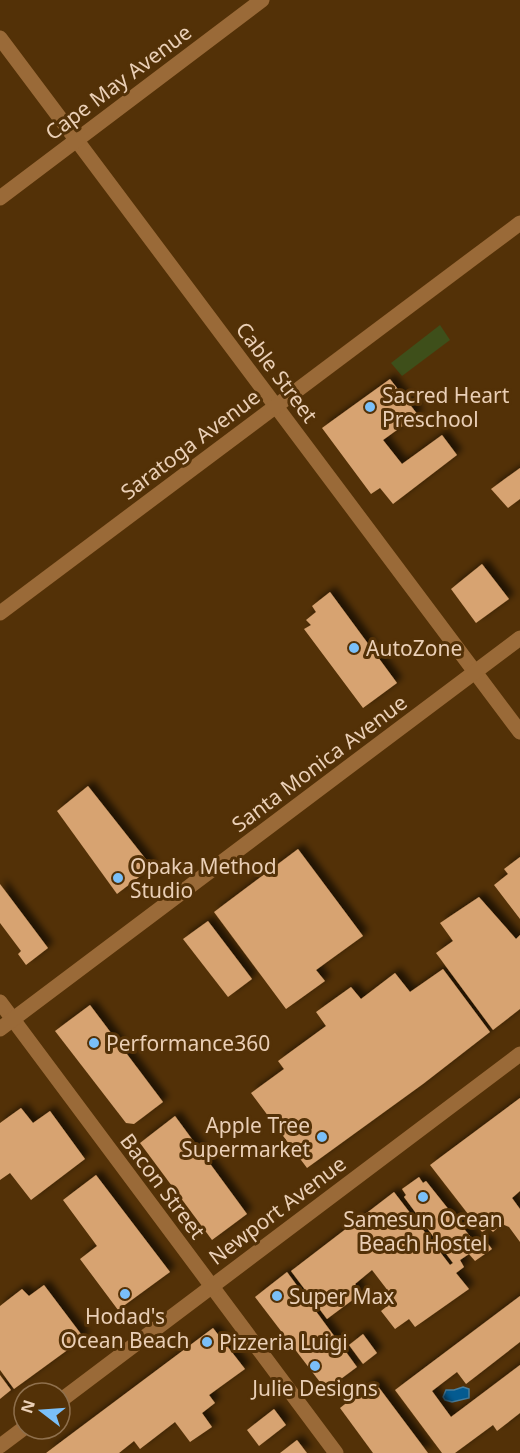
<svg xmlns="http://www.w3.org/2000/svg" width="520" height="1453" viewBox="0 0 520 1453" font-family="'Noto Sans',sans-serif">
	<defs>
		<filter id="shadow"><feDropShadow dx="5.5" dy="-5.5" stdDeviation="3" flood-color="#0009"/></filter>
	</defs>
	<rect width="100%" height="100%" fill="#533107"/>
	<path fill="#3e4f1a" d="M440,325L450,340L402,376L391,363Z"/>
	<path fill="#045b91" stroke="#497e9c" stroke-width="1.5" d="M463,1387L469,1389V1398L452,1402L445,1400L443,1397L446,1390H454Z"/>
	<g fill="#d7a371" filter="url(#shadow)">
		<path d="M390,379L418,415L383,440L402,464L442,435L457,455L393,504L380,488L371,494L322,428Z"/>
		<path d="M520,468V499L508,508L491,489Z"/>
		<path d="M482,564L509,599L476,623L451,589Z"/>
		<path d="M330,592L397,683L363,708L304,629L311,625L306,620L316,612L312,606Z"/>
		<path d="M88,786L152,867L117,894L57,811Z"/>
		<path d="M298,849L363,936L316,970L325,981L286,1009L214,912Z"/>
		<path d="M520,857V919L494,885L508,874L504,869Z"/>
		<path d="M0,884L48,948L26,965L18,954L21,951L0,923Z"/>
		<path d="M479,897L516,939L520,935V1009L493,1030L436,953L453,941L440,923Z"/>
		<path d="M208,921L252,979L228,997L183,939Z"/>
		<path d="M443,969L490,1032L423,1084L307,1168L251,1093L284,1069L278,1061L326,1026L316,1012L351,987L361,999L395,973L410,992Z"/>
		<path d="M90,1005L163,1102L134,1124L126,1123L55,1031Z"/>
		<path d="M520,1098V1191L512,1198L520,1209V1242L509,1227L502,1224L493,1232L489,1228L482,1232L430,1165Z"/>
		<path d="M21,1108L33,1123L50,1111L85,1159L31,1200L10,1173L0,1180V1123Z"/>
		<path d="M175,1116L247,1214L212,1240L140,1143Z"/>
		<path d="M96,1175L170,1272L118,1310L80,1259L97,1246L63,1200Z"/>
		<path d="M419,1177L423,1183L426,1181L477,1245L485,1240L492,1249L475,1261L469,1254L460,1260L464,1267L456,1273L469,1289L415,1327L409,1319L395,1329L381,1311L395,1300L372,1270L355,1284L362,1293L327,1319L291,1271L394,1192L450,1265L453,1263L404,1197L406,1195L402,1189Z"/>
		<path d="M287,1272L357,1367L326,1390L255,1297Z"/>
		<path d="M44,1285L84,1338L14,1389L0,1370V1306L22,1289L29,1296Z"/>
		<path d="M520,1296V1342L466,1384L457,1372L432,1391L451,1417L520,1365V1413L497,1431L493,1425L455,1453H442L395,1390Z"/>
		<path d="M213,1328L245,1369L209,1395L215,1403L202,1413L212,1427L190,1442L175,1422L140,1449L134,1441L119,1453H46Z"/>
		<path d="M363,1334L377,1353L363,1364L349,1345Z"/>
		<path d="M0,1375L11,1390L0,1399Z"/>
		<path d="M374,1381L428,1453H373L340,1408Z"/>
		<path d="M274,1409L286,1425L259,1446L247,1430Z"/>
		<path d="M297,1440L307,1453H280Z"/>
	</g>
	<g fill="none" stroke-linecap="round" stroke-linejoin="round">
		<g stroke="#9a6a38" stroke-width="15">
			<path d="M0,38L520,732"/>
			<path d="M0,198L262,0"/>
			<path d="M0,613L520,223"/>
			<path d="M0,1002L336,1453"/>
			<path d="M0,1029L520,638"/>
			<path d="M60,1401L520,1054"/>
			<path d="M0,1446L24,1428"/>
		</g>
	</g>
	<g fill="#7abff8" stroke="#533107" stroke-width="2">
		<circle cx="370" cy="407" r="6"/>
		<circle cx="354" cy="648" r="6"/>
		<circle cx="118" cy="878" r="6"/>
		<circle cx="94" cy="1043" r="6"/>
		<circle cx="322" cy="1137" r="6"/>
		<circle cx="423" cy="1197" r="6"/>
		<circle cx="125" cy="1294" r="6"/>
		<circle cx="277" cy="1296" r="6"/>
		<circle cx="207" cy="1342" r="6"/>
		<circle cx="315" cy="1366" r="6"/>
	</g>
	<g text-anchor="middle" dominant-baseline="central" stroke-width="6" stroke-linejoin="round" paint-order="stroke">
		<g font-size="21" fill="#eacfb6" stroke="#533107">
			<text transform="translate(118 82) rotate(-37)">Cape May Avenue</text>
			<text transform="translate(277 372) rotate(53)">Cable Street</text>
			<text transform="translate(190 444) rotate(-37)">Saratoga Avenue</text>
			<text transform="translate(319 763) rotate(-37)">Santa Monica Avenue</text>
			<text transform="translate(163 1186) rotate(53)">Bacon Street</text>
			<text transform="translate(277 1210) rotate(-37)">Newport Avenue</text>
		</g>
		<g font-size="21" fill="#eacfb6" stroke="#533107" text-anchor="start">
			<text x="382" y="395">Sacred Heart<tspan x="382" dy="24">Preschool</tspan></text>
			<text x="366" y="648">AutoZone</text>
			<text x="130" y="866">Opaka Method<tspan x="130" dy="24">Studio</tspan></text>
			<text x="106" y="1043">Performance360</text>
			<text x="310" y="1125" text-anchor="end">Apple Tree<tspan x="310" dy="24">Supermarket</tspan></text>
			<text x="423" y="1219" text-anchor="middle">Samesun Ocean<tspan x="423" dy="24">Beach Hostel</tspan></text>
			<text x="289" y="1296">Super Max</text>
			<text x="125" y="1316" text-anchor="middle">Hodad's<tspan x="125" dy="24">Ocean Beach</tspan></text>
			<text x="219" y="1342">Pizzeria Luigi</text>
			<text x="315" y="1388" text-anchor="middle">Julie Designs</text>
		</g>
	</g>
	<g transform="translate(42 1411) rotate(287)"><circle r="28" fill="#533107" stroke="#8f704d" stroke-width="1.5"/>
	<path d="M0-4.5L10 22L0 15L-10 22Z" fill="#7abff8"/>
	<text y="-9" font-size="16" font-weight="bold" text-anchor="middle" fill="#eacfb6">N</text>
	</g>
</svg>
